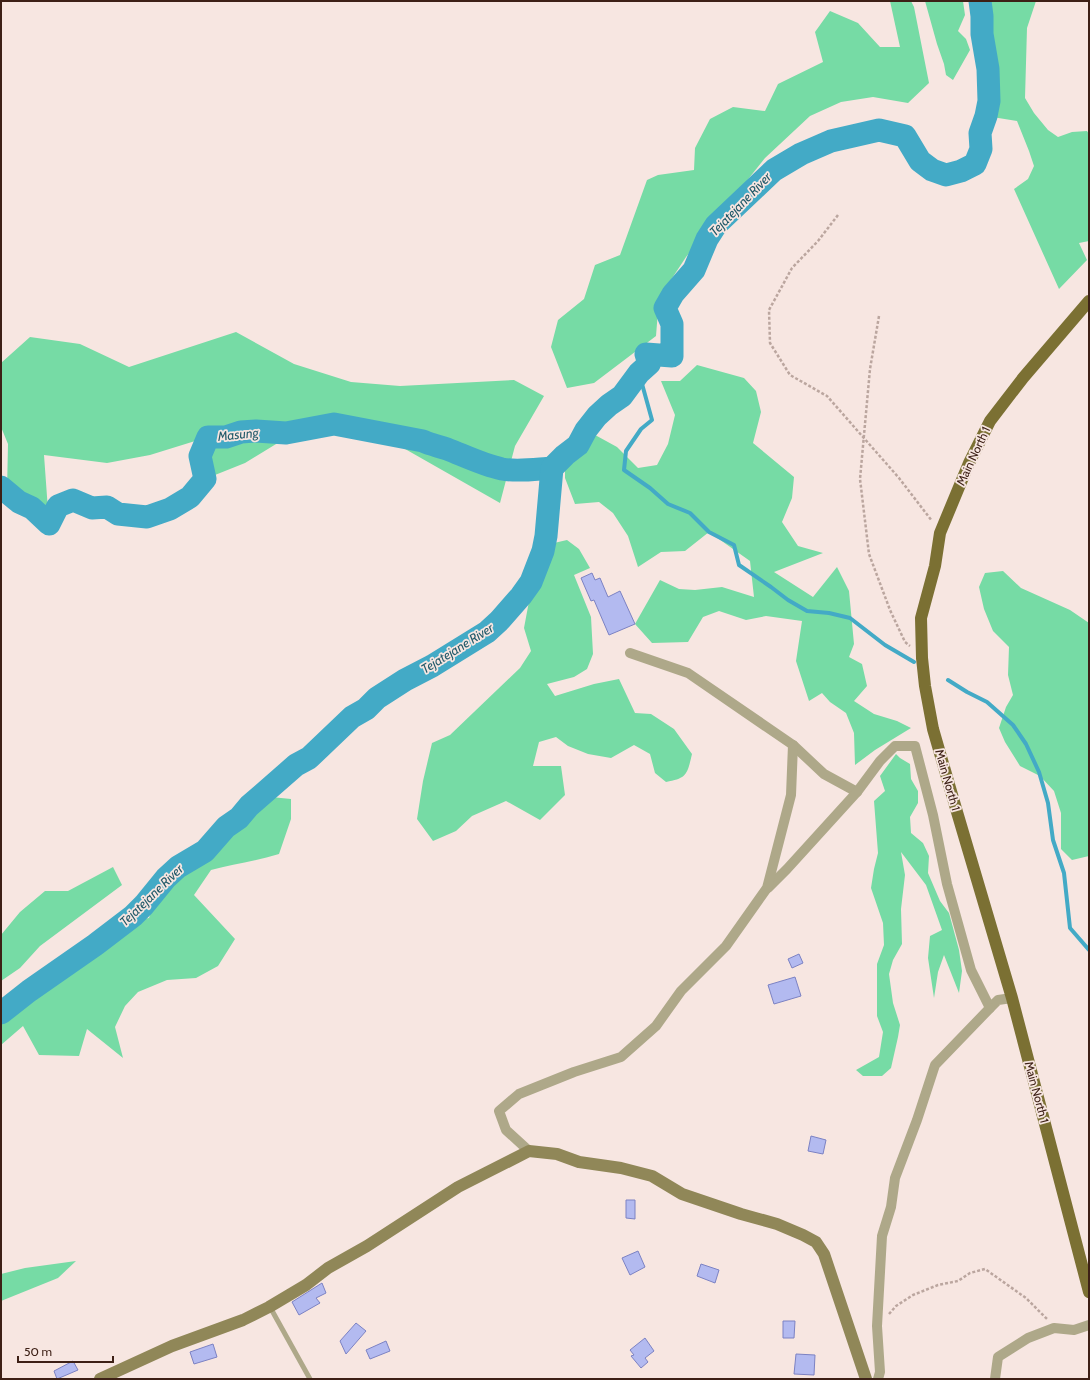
<svg xmlns="http://www.w3.org/2000/svg" width="1090" height="1380" viewBox="0 0 1090 1380" font-family="Cabin,sans-serif">
	<rect width="100%" height="100%" fill="#f7e6e1"/>
	<g fill="#76dba5">
		<path d="M890,1H911L914,7L929,83L908,103L873,97L841,102L810,116L765,158L686,257L659,298L656,336L594,383L567,388L551,347L558,320L584,299L595,265L620,255L647,180L658,175L694,170L695,148L710,119L733,107L765,111L778,84L823,62L815,32L830,11L858,23L880,47H900Z"/>
		<path d="M925,1H963L965,15L958,31L966,39L970,50L953,80L946,75L944,64L937,44Z"/>
		<path d="M980,1H1036L1027,28L1025,98L1034,113L1048,130L1058,137L1072,132L1087,131L1089,134V241L1079,243L1087,260L1059,289L1014,189L1028,179L1034,166L1029,151L1017,121L986,116L989,91L986,53Z"/>
		<path d="M236,332L294,364L351,382L400,386L514,380L544,396L515,446L500,503L377,433L299,430L245,463L205,479L208,437L150,455L107,463L44,455L49,524L7,491L8,444L1,427V363L30,337L80,344L129,367Z"/>
		<path d="M697,365L744,378L756,391L761,412L753,443L794,477L792,498L782,522L798,546L823,553L774,572L813,597L837,567L849,591L854,644L849,657L862,664L867,686L854,701L874,714L897,721L911,728L875,750L855,765L854,733L846,713L830,702L822,693L809,701L796,661L802,621L766,616L746,620L719,611L703,617L688,642L652,643L635,624L660,580L679,589L695,590L722,587L754,597L750,561L709,532L685,551L661,552L638,567L628,536L613,513L599,502L575,504L565,478V455L586,430L617,447L638,468L657,465L668,444L675,415L661,381H680Z"/>
		<path d="M567,540L579,549L590,568L574,575L591,617L593,654L587,669L574,677L547,684L555,696L594,684L619,679L635,713L651,714L674,729L692,754C687,775 687,778 666,782L655,773L650,754L634,745L611,758L588,754L568,746L556,737L539,742L533,766H561L565,795L540,820L506,801L472,816L456,831L433,841L417,819L423,781L432,743L450,735L520,668L531,651L524,628L530,596L536,570L554,543Z"/>
		<path d="M1003,571L1021,588L1070,610L1089,623V856L1072,860L1061,849V813L1054,791L1040,776L1020,766L1005,742L999,728L1006,707L1013,695L1008,675L1009,647L993,631L984,609L979,587L985,573Z"/>
		<path d="M896,754L900,758L910,764L911,779L918,791V803L910,817L911,833L923,843L929,856L928,873L940,901L949,913L959,950L962,971L959,993L944,955L938,972L934,998L928,958L930,936L942,930L926,885L901,852L905,875L901,909L902,944L893,960L889,974L893,1003L900,1025L898,1037L891,1068L882,1076H863L856,1070L879,1057L883,1032L877,1016V964L884,945L883,923L871,888L874,869L878,853L874,801L885,791L880,776Z"/>
		<path d="M261,796L291,799V819L279,854C256,861 233,864 211,870L194,895L235,939L218,966L196,978L167,980L138,992L125,1006L115,1027L123,1058L87,1029L79,1056L39,1055L23,1026L1,1045V1018L82,954L126,922L149,918L158,889L178,867L226,827Z"/>
		<path d="M113,867L122,885L40,946L20,968L1,981V935L20,912L45,891H68Z"/>
		<path d="M76,1261L58,1278L1,1301V1274L25,1268Z"/>
	</g>
	<g fill="none" stroke-linecap="round" stroke-linejoin="round">
		<g stroke="#43aac6" stroke-width="4">
			<path d="M639,373L652,420L641,429L626,451L624,470L650,488L668,504L690,513L709,532L734,545L739,565L771,587L788,600L807,611L829,613L850,618L885,645L914,662"/>
			<path d="M948,680L967,692L987,702L1013,725L1026,744L1039,772L1048,803L1053,840L1064,873L1070,928L1089,950"/>
		</g>
		<g stroke="#43aac6" stroke-width="23">
			<path d="M1,487L19,502L32,508L49,524L58,506L73,500L92,508L107,507L118,514L147,517L170,509L190,497L205,479L200,456L208,437H226L241,432L256,431L286,433L334,424L423,441C431,445 439,446 447,449C465,456 483,465 502,469C518,472 536,469 552,468"/>
			<path d="M1,1013L29,991L95,945L133,916L144,905L166,878L178,867L205,851L226,827L239,818L249,806L296,765L309,758L352,717L366,709L377,698L405,680L432,666L487,632L499,621L521,596L531,582L543,551L546,536L552,468L565,455L578,445L586,430L597,416L609,405L622,396L639,373L649,364L646,354L672,356V324L665,308L673,294L694,270L707,239L716,225L774,170L801,154L831,141L879,130L905,136L920,161L932,170L946,175L961,171L975,164L981,149L980,133L986,116L989,101L988,69L982,34V16L980,1"/>
		</g>
	</g>
	<g fill="#b3baf0" stroke="#7c82c3">
		<path d="M592,573L595,580L600,578L608,597L620,591L635,624L609,635L594,600L591,601L581,578Z"/>
		<path d="M799,954L803,963L792,968L788,959Z"/>
		<path d="M795,977L801,996L774,1004L768,985Z"/>
		<path d="M811,1136L826,1140L823,1154L808,1151Z"/>
		<path d="M626,1200H635V1219L626,1218Z"/>
		<path d="M638,1251L645,1267L630,1275L622,1258Z"/>
		<path d="M701,1264L719,1270L715,1283L697,1276Z"/>
		<path d="M322,1283L326,1293L316,1298L320,1303L299,1315L292,1302Z"/>
		<path d="M783,1321H795L794,1338H783Z"/>
		<path d="M356,1323L366,1331L346,1354L340,1341Z"/>
		<path d="M645,1338L654,1351L645,1358L648,1362L641,1368L631,1356L634,1355L630,1350Z"/>
		<path d="M386,1341L390,1351L370,1359L366,1350Z"/>
		<path d="M213,1344L217,1357L194,1364L190,1352Z"/>
		<path d="M796,1354L815,1355L814,1375L794,1374Z"/>
		<path d="M73,1361L78,1370L57,1379L54,1371Z"/>
	</g>
	<g fill="none" stroke-linecap="round" stroke-linejoin="round">
		<g stroke="#bba69f" stroke-width="2.5" stroke-dasharray="3 2" stroke-linecap="butt">
			<path d="M838,215L818,241L792,268L769,310L770,343L790,375L827,396L899,478L932,521"/>
			<path d="M879,316L870,369L860,479L869,554L890,610L905,642L910,646"/>
			<path d="M889,1314L896,1306L913,1295L938,1285L958,1281L970,1273L985,1269L1026,1298L1048,1320"/>
		</g>
		<path stroke="#aea889" stroke-width="5" d="M270,1307L310,1379"/>
		<g stroke="#aea889" stroke-width="10">
			<path d="M630,653L688,673L793,745L824,774L857,792"/>
			<path d="M768,888L787,869L857,792L880,761L895,746H915L933,815L947,884L971,970L990,1008L998,1000L1012,998"/>
			<path d="M529,1151L506,1130L499,1111L519,1094L574,1072L621,1057L656,1026L681,991L726,946L767,888L791,795L793,745"/>
			<path d="M878,1379L880,1372L877,1326L882,1236L891,1207L895,1178L917,1120L935,1065L990,1008"/>
			<path d="M995,1379L998,1357L1028,1338L1054,1328L1074,1330L1089,1325"/>
		</g>
		<path stroke="#908758" stroke-width="12" d="M100,1379L172,1346L243,1320L269,1307L306,1285L328,1268L367,1246L458,1187L529,1151L557,1154L579,1162L621,1168L652,1176L682,1194L741,1214L777,1224L803,1235L816,1242L824,1254L866,1379"/>
		<path stroke="#7b7033" stroke-width="12" d="M1089,301L1023,378L990,421L969,463L940,533L935,566L921,618L922,658L925,686L933,729L957,812L1012,998L1089,1292"/>
	</g>
	<g text-anchor="middle" dominant-baseline="central" stroke-width="3.5" stroke-linejoin="round" paint-order="stroke">
		<g font-size="12" fill="#3d2016" stroke="#f7e6e1">
			<text transform="translate(973 456) rotate(-65)">Main North 1</text>
			<text transform="translate(948 780) rotate(74)">Main North 1</text>
			<text transform="translate(1037 1092) rotate(75)">Main North 1</text>
		</g>
		<g font-size="13" font-style="italic" fill="#225a6a" stroke="#f7e6e1">
			<text transform="translate(740 204) rotate(-46)">Tejatejane River</text>
			<text transform="translate(238 434) rotate(-6)">Masung</text>
			<text transform="translate(457 648) rotate(-32)">Tejatejane River</text>
			<text transform="translate(151 895) rotate(-44)">Tejatejane River</text>
		</g>
	</g>
	<rect width="1090" height="1380" fill="none" stroke="#3d2016" stroke-width="4"/>
	<path d="M18 1356v6h95v-6" fill="none" stroke="#3d2016" stroke-width="2"/>
	<text x="24" y="1356" font-size="12" fill="#3d2016" stroke="#f7e6e1" stroke-width="3" paint-order="stroke">50 m</text>
</svg>
